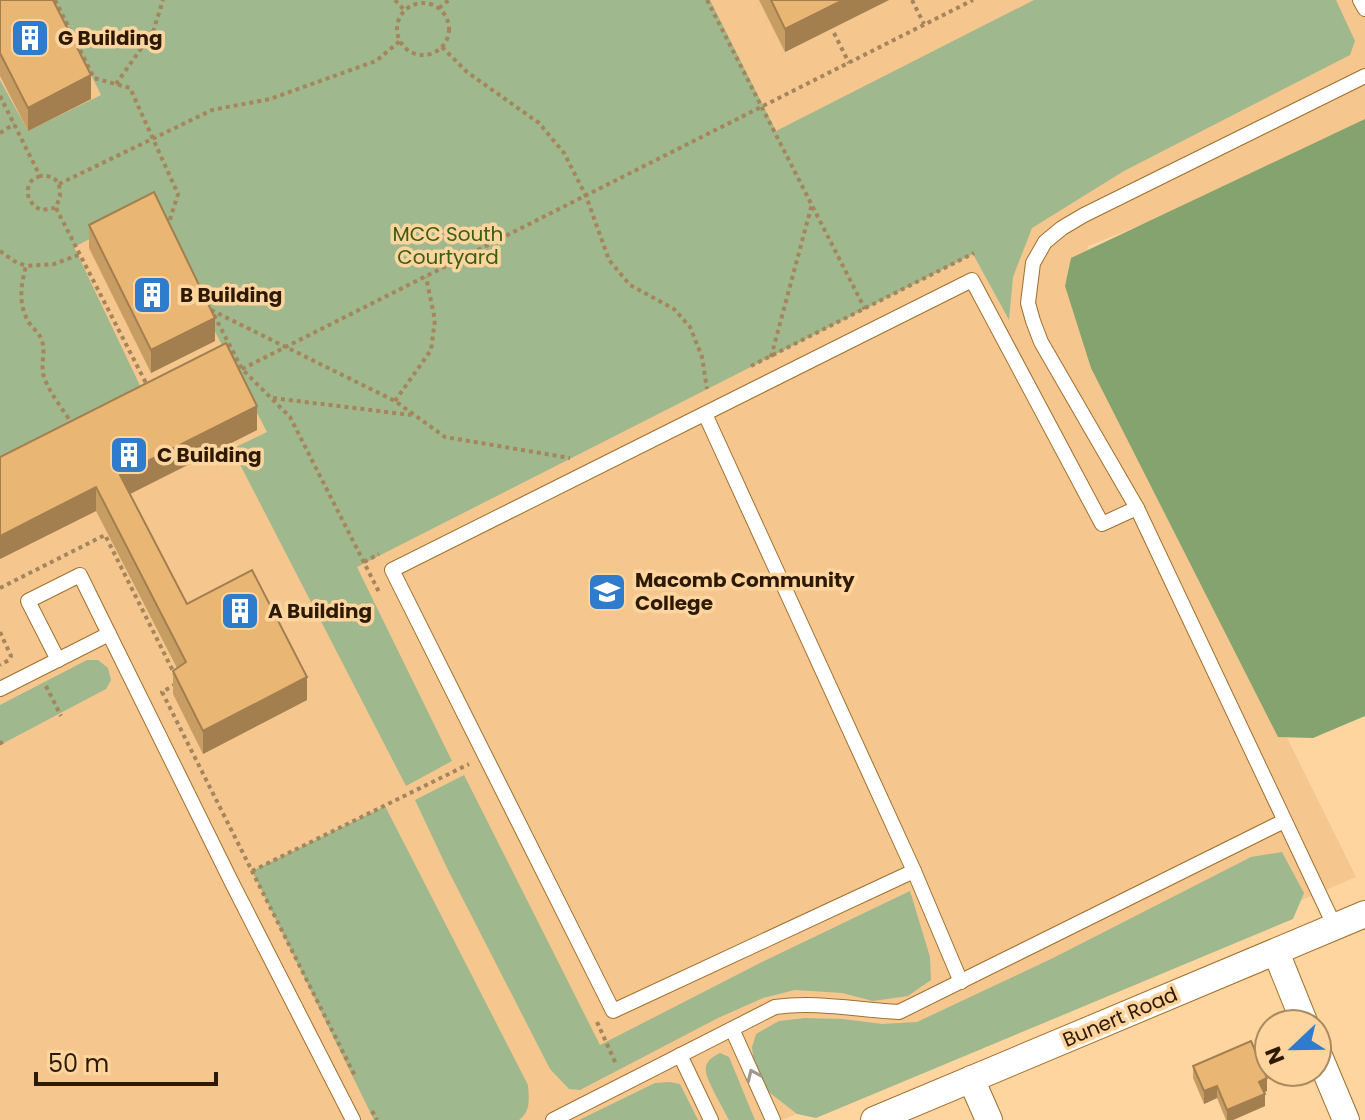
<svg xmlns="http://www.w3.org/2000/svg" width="1365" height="1120" viewBox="0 0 1365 1120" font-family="Poppins,sans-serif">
	<rect width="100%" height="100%" fill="#fed49f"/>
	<path fill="#f5c78f" d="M0,0H1365V136L1088,246L1074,307L1356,877L782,1120H0Z"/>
	<g fill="#9fb88d">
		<path d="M54,0H710L776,131L1034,0H1336L1355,41L1350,55L1124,171L1032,228L1013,277L1009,320L973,254L357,567L452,761L406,786L232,449L267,432L151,208L74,247L145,396L0,470V80L28,131L101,95Z"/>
		<path d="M87,660H98L108,668L111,680L106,689L0,745V705Z"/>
		<path d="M464,775L600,1045L762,962L910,891L930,957L931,980L908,996L873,1001L842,993L795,990L763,998L718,1018L580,1090L569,1089L550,1069L447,868L415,800Z"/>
		<path d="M385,806L528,1085C529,1099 531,1111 519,1120H374L252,871Z"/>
		<path d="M1282,852L1304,893L1293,919L816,1118L797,1114L756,1082L752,1047L756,1034L779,1021L805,1018L843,1019L882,1024L917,1022L1053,958L1251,857Z"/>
		<path d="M720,1053L729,1057L755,1120H729C724,1110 707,1081 706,1072C704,1062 712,1057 720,1053Z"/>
		<path d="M670,1082L680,1084L698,1120H579L655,1083Z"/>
	</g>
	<path fill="#85a36e" d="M1365,119V716L1313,738L1278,737L1091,368L1065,286L1071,258Z"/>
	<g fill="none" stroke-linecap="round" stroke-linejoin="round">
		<defs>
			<g id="lane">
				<path d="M1360,0L1365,9"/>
				<path d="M705,414L914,871L961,982"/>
				<path d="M58,660L28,601L80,575L109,634"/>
				<path d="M0,689L109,634L232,883L353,1120"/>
				<path d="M914,871L613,1011L392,570L972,280L1102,524L1137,508"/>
				<path d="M1335,927L1137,508L1041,342L1033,321L1028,303L1033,263L1045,242L1062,228L1084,215L1365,76"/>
				<path d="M732,1029L773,1120"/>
				<path d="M680,1055L711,1120"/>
				<path d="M553,1120L775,1007C818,1001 856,1010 899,1012L1284,821"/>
			</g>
			<g id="street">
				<path d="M1276,952L1305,1024"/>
				<path d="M1317,1051L1346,1120"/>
				<path d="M971,1079L989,1120"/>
				<path d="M874,1120L1365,914"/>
			</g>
		</defs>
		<use href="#lane" stroke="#a0702d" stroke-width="16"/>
		<use href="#street" stroke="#a0702d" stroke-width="28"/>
		<g stroke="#a5855c" stroke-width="4" stroke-dasharray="4 4" stroke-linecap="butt">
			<path d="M55,0L94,78L130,88L178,194L168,226"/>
			<path d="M395,0L404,10"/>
			<path d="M707,0L865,309"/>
			<path d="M912,0L924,24"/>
			<circle cx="423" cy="29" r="26"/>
			<path d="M439,8L449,0"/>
			<path d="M834,33L849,63"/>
			<path d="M442,47L467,72L539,123L564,153L586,196L609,260L630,285L674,309L690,327L702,357L707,389"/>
			<path d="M116,84L153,32L163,0"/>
			<path d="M0,96L40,176C49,175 54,177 59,184L60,196L56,208L148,387"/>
			<path d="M0,133L14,124"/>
			<path d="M40,176L33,179C23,190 28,204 41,210L55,208"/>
			<path d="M59,184L212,110L270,99L376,61L400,41"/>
			<path d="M0,251L14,261L26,266"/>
			<path d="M211,310L395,401L445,437L570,458"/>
			<path d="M214,315L242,369L290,417L380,594"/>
			<path d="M771,357L812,204"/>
			<path d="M751,366L974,253"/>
			<path d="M242,369L973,0"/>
			<path d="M273,398L411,415"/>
			<path d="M395,401L431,350L435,320L426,277"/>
			<path d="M73,425C64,411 49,392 44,377C40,365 46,353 42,341C40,333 32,328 28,321C18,303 21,284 26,266L54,264L81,254"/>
			<path d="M364,562L379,554"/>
			<path d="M0,588L105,535L175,675"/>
			<path d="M0,632L11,656L9,660L0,665"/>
			<path d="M176,684L162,692L356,1078"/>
			<path d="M46,686L61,716"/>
			<path d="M0,741L3,746"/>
			<path d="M252,871L469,764"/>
			<path d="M597,1022L616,1064"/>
			<path d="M372,1111L377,1120"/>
		</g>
		<use href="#lane" stroke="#fff" stroke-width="14"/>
		<use href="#street" stroke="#fff" stroke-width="26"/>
	</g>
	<g fill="#c89d63">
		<path d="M0,0L91,99L28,131L0,76Z"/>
		<path d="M759,0H889L785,52Z"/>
		<path d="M89,225L215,341L151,373L89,248Z"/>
		<path d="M226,343L257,430L130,494L187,604L307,700L203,754L173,694V671L177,668L96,511L0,559Z"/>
		<path d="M1193,1066L1267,1091L1264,1092L1265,1106L1233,1120H1226L1217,1098L1204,1104L1193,1078Z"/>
	</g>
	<g fill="#a37f50">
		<path d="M843,0H889L785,52V29Z"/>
		<path d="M91,75V99L28,131V108Z"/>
		<path d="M215,318V341L151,373V350Z"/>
		<path d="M257,406V430L120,499V475Z"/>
		<path d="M96,487V511L0,559V536Z"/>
		<path d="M307,677V700L203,754V731Z"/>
		<path d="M1267,1078V1091L1259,1094V1082Z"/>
		<path d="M1217,1086V1098L1204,1104V1091Z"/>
		<path d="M1265,1094V1106L1233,1120H1227V1110Z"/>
	</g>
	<g fill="#e9b673" stroke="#a37f50" stroke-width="2">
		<path d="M0,0H53L91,75L28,108L0,53Z"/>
		<path d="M771,0H843L785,29Z"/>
		<path d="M154,192L215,318L151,350L89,225Z"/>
		<path d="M226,343L257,406L120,475L187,604L252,570L307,677L203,731L173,671L186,662L96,487L0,536V457Z"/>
		<path d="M1251,1041L1267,1078L1259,1082L1265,1094L1227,1110L1217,1086L1204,1091L1193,1066Z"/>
	</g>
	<defs><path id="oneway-chevron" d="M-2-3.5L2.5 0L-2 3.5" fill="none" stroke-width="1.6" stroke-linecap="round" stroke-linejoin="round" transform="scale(2)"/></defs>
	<use stroke="#a0988c" href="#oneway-chevron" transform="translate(753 1075) rotate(-114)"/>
	<defs>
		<symbol id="building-square" viewBox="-11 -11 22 22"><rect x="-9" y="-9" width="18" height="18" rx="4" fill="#2f7ccc" stroke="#fed49f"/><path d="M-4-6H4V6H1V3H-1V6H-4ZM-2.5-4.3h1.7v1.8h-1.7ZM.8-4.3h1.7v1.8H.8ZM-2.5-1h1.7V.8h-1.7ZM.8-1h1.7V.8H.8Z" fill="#fff"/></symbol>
		<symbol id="university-square" viewBox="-11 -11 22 22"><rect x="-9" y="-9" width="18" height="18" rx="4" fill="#2f7ccc" stroke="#fed49f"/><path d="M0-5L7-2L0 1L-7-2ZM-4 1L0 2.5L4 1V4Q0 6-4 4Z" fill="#fff"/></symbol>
	</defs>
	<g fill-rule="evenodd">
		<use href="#building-square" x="8" y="16" width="44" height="44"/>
		<use href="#building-square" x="130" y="273" width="44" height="44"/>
		<use href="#building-square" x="107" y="433" width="44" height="44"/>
		<use href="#university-square" x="585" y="570" width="44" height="44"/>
		<use href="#building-square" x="218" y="589" width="44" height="44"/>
	</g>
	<g text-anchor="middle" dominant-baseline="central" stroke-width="7" stroke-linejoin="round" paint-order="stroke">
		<g font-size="20" font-weight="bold" fill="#2d1a00" stroke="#fed49f" text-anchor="start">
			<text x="58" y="38">G Building</text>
			<text x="180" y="295">B Building</text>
			<text x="157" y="455">C Building</text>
			<text x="635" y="580">Macomb Community<tspan x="635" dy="23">College</tspan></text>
			<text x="268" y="611">A Building</text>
		</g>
		<g font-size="20" fill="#3a5f11" stroke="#fed49f">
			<text x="448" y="234">MCC South<tspan x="448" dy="23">Courtyard</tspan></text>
		</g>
		<g font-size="20" fill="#2d1a00" stroke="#fed49f">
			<text transform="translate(1120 1017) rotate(-23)">Bunert Road</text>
		</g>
	</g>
	<g transform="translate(1293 1048) rotate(248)"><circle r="38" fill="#fed49f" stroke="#aa8a5f" stroke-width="2"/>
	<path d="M0-6L14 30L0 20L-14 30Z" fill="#2f7ccc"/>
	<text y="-12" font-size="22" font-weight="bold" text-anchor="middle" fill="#2d1a00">N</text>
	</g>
	<path d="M36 1072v12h180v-12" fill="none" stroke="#2d1a00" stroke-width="4"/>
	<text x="48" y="1072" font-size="24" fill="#2d1a00" stroke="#fed49f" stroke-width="6" paint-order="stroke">50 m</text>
</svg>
